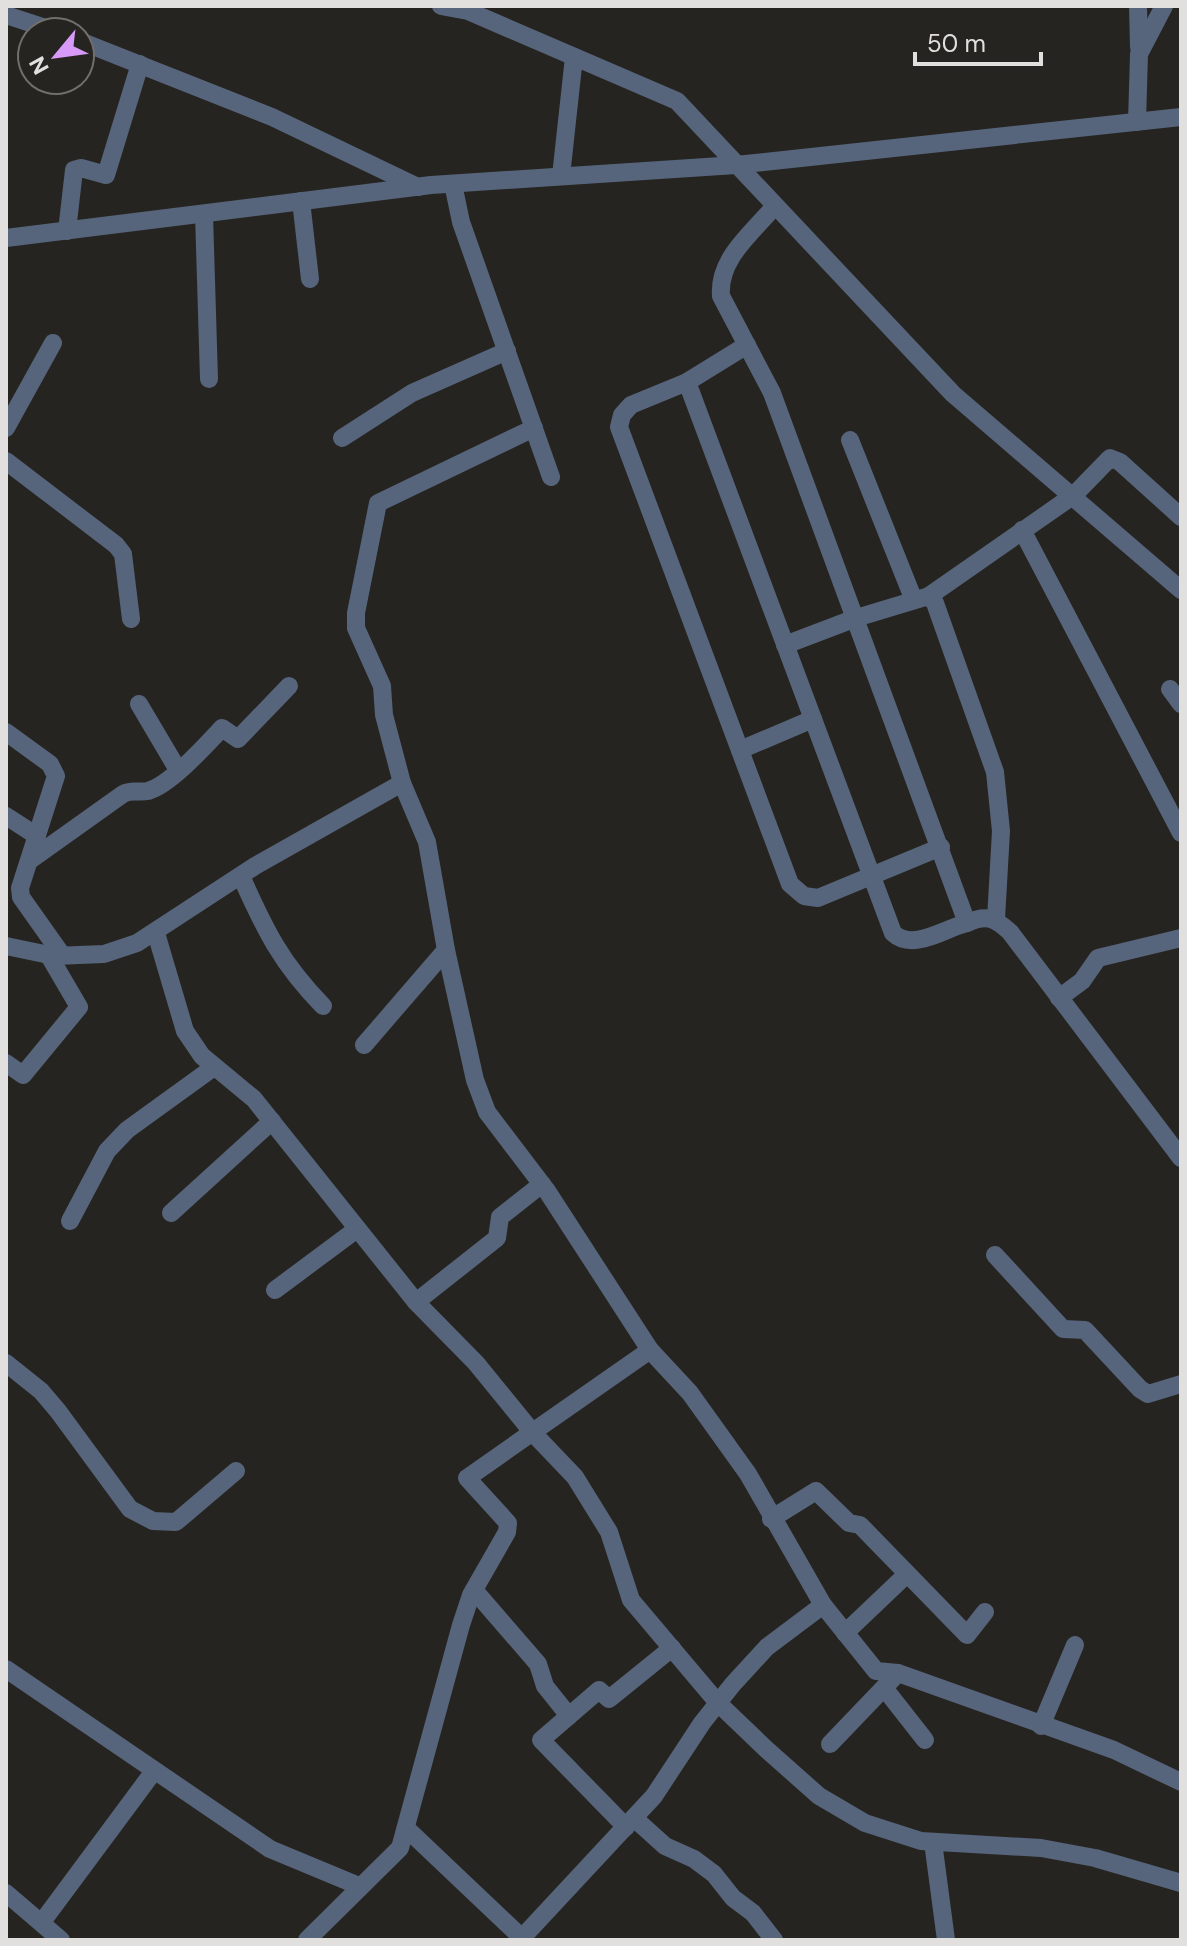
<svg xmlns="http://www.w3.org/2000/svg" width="1187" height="1946" viewBox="0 0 1187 1946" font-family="'DM Sans',sans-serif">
	<rect width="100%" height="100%" fill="#262420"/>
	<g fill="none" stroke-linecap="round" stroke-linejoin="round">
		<g stroke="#56657b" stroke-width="18">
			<path d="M441,6L468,11L677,101L953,394L1181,590"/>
			<path d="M1138,6L1139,47"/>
			<path d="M6,15L58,32"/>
			<path d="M80,41L272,117L418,187"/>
			<path d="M1137,122L1139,54L1164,6"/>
			<path d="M561,176L574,57"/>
			<path d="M453,184L461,222L551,477"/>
			<path d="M301,201L310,279"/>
			<path d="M204,214L209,379"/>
			<path d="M67,231L74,170L81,168L106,175L140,64"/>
			<path d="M6,238L431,185L736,165L1181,117"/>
			<path d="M747,345L687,382L631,405L622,415L619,427L790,884L804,896L818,898L941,847"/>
			<path d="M687,382L893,933C913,952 945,928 967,923L772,393L721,296C718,259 751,234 774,207"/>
			<path d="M6,428L53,343"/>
			<path d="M534,428L378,503L356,613V628L382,686L384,715L402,783L427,842L446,950L475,1080L487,1112L547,1191L650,1350L690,1393L748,1474L823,1605L876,1671L898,1673L1114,1750L1181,1782"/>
			<path d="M342,438L412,393L507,351"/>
			<path d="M850,440L913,598"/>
			<path d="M6,461L116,545L123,554L131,619"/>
			<path d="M1022,530L1181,833"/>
			<path d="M929,596L935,603L995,772L1001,831L996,919"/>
			<path d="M785,645L856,618L929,596L1074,495L1110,458L1120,462L1181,517"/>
			<path d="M1170,689L1181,704"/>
			<path d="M139,704L178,770"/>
			<path d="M6,732L50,764L56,776L20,888L21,897L62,955"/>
			<path d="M740,750L813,719"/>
			<path d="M6,816L37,836"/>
			<path d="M29,861L123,794C132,789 138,793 148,791C170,785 206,745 222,728L238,739L289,686"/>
			<path d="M241,876C265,930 281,963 323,1006"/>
			<path d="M967,923C986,914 995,918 1010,932L1181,1158"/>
			<path d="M156,933L185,1031L202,1056L254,1099L416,1302L476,1363L533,1433L575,1477L609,1532L631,1600L718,1703L766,1749L819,1796L865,1823L921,1841L1041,1848L1095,1858L1181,1883"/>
			<path d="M6,946L54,956L104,954L137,943L255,866L402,783"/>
			<path d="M1059,998L1082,981L1098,958L1181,938"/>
			<path d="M364,1045L446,950"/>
			<path d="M6,1063L23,1075L79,1007L48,954"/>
			<path d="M171,1213L272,1121"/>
			<path d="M70,1221L107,1151L127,1130L214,1067"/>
			<path d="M995,1255L1063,1329L1085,1330L1140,1389L1148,1394L1181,1384"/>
			<path d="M275,1290L357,1229"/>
			<path d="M416,1302L497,1238L500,1217L542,1184"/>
			<path d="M6,1363L41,1391L58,1411L130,1509L153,1521L176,1522L236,1471"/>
			<path d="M771,1519L816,1491L849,1523L860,1525L967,1635L985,1612"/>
			<path d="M474,1590L538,1664L545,1686L569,1716"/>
			<path d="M845,1633L907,1574"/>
			<path d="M6,1669L270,1849L359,1886"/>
			<path d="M885,1689L925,1740"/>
			<path d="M1041,1726L1075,1645"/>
			<path d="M830,1744L898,1673"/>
			<path d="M634,1818L665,1846L694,1859L714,1874L733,1898L753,1913L774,1940"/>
			<path d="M626,1827L541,1740L599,1690L609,1699L672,1648"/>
			<path d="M406,1828L522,1938"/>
			<path d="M933,1842L946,1940"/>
			<path d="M6,1893L61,1940"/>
			<path d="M42,1922L154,1771"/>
			<path d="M307,1940L400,1848L461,1625L471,1595L507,1532L508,1523L467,1478L650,1350"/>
			<path d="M520,1940L654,1796L702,1723L733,1684L767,1647L823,1605"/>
		</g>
	</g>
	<rect width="1187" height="1946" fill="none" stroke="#e2e0de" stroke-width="16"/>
	<g transform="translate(56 56) rotate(241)"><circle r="38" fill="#262420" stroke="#716f6c" stroke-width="2"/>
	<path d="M0-6L14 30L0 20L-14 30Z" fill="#d89af8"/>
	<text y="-12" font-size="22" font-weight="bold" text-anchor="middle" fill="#e2e0de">N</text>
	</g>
	<path d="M915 52v12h126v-12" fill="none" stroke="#e2e0de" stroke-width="4"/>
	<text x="927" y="52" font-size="24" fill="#e2e0de" stroke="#262420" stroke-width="6" paint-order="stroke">50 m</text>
</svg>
